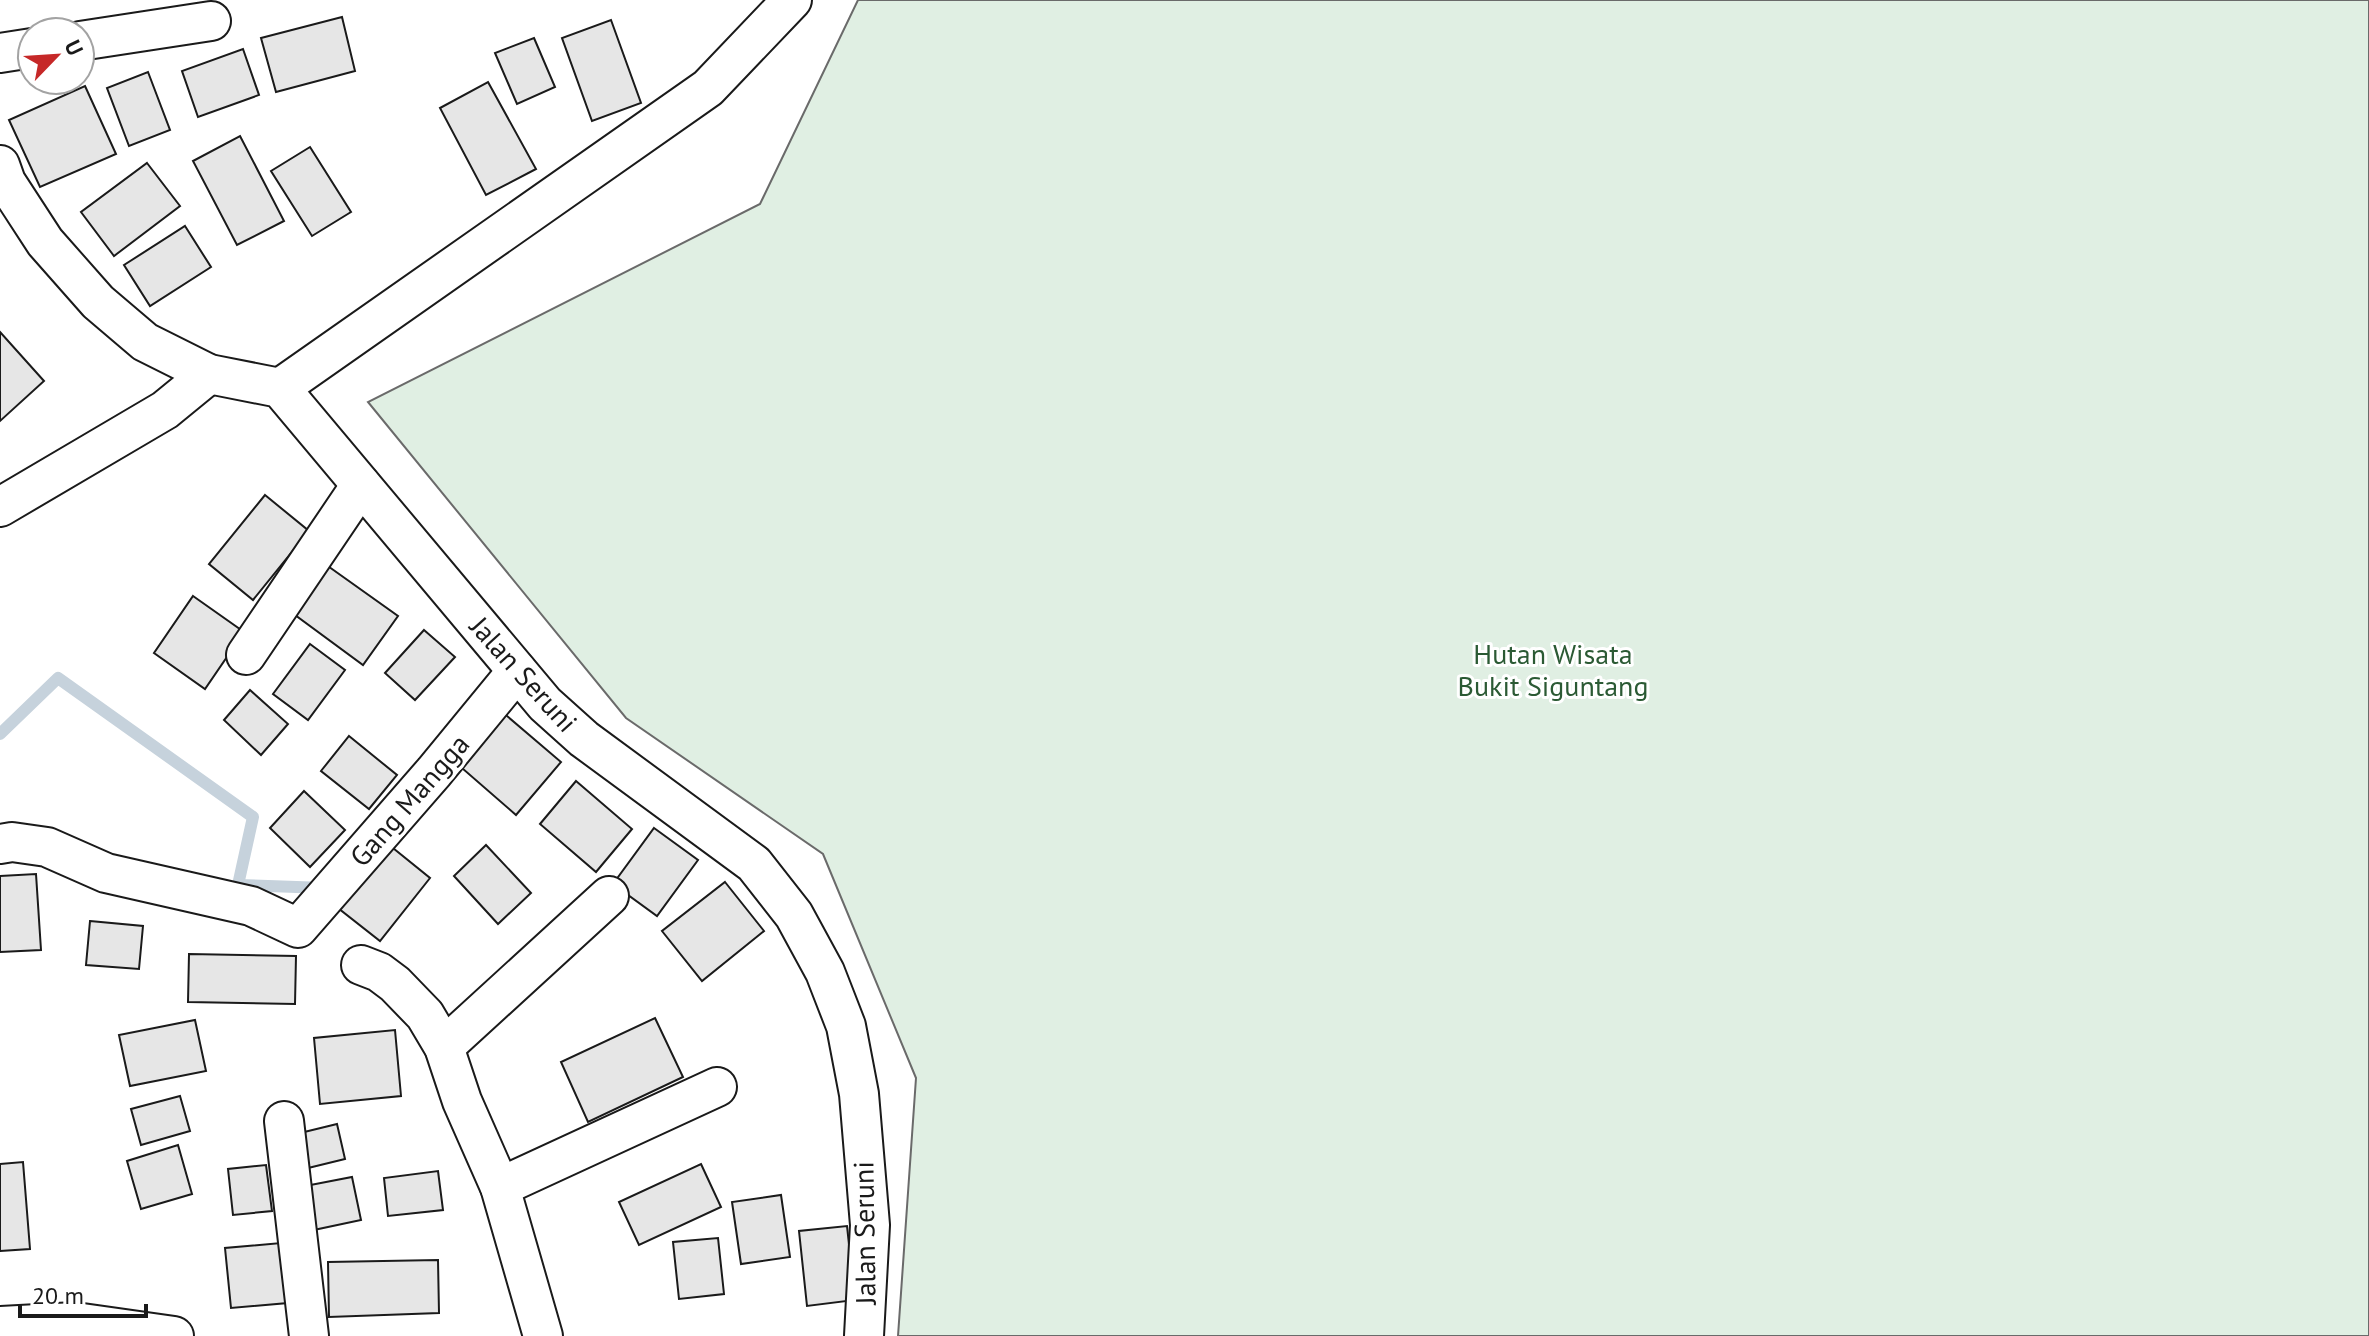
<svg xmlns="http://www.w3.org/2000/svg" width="2369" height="1336" viewBox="0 0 2369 1336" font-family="'PT Sans',sans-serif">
	<rect width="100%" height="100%" fill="#fff"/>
	<path fill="#e0efe3" stroke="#6a6a6a" stroke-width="2" d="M858,0H2369V1336H898L916,1078L823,854L626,718L368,402L760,204Z"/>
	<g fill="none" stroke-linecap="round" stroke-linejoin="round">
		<path stroke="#c6d2dc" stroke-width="12" d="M0,734L58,678L253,817L238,885L325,888"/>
	</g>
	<g fill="#e6e6e6" stroke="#1a1a1a" stroke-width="2">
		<path d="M342,17L355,71L276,92L261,38Z"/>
		<path d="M611,20L641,103L592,121L562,38Z"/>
		<path d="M534,38L555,87L517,104L495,53Z"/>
		<path d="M243,49L259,95L198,117L182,71Z"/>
		<path d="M148,72L170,130L129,146L107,88Z"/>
		<path d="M488,82L536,169L486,195L440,108Z"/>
		<path d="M85,86L116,154L40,187L9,120Z"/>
		<path d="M240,136L284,221L237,245L193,161Z"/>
		<path d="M310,147L351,212L312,236L271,171Z"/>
		<path d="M147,163L180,206L114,256L81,212Z"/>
		<path d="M185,226L211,267L150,306L124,265Z"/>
		<path d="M0,332L44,381L0,421Z"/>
		<path d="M265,495L309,531L253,600L209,564Z"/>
		<path d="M325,564L398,616L363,665L291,612Z"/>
		<path d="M193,596L244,632L205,689L154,653Z"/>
		<path d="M424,630L455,657L415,700L385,673Z"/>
		<path d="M310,644L345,670L308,720L273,694Z"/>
		<path d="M250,690L288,724L261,755L224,720Z"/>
		<path d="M500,710L561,762L516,815L455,762Z"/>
		<path d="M349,736L397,775L369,809L321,771Z"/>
		<path d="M576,781L632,829L596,872L540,824Z"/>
		<path d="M304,791L345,830L310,867L270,828Z"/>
		<path d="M654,828L698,860L657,916L613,884Z"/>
		<path d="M388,844L430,878L380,941L338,908Z"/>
		<path d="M486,845L531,893L498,924L454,876Z"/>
		<path d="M36,874L41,950L0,952V876Z"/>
		<path d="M725,882L764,931L702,981L662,931Z"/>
		<path d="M90,921L143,926L139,969L86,965Z"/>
		<path d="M189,954L296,956L295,1004L188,1002Z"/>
		<path d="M655,1018L683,1077L588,1122L561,1062Z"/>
		<path d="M195,1020L206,1071L130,1086L119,1035Z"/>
		<path d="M395,1030L401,1096L320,1104L314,1038Z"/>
		<path d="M180,1096L190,1131L141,1145L131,1109Z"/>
		<path d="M337,1124L345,1159L304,1169L296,1134Z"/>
		<path d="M178,1145L192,1194L141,1209L127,1161Z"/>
		<path d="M23,1162L30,1249L0,1251V1164Z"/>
		<path d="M701,1164L721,1207L639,1245L619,1202Z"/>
		<path d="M266,1165L272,1211L233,1215L228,1169Z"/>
		<path d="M438,1171L443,1210L388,1216L384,1178Z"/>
		<path d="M352,1177L361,1220L309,1231L300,1187Z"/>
		<path d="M781,1195L790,1257L741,1264L732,1202Z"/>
		<path d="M847,1226L855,1300L807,1306L799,1231Z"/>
		<path d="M718,1238L724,1294L679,1299L673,1242Z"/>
		<path d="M292,1242L299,1302L231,1308L225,1248Z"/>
		<path d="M438,1260L439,1313L329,1317L328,1262Z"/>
	</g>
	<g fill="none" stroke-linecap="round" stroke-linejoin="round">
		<defs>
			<g id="minor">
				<path d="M80,41L211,21"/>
				<path d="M0,53L32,48"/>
				<path d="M0,165L6,182L45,242L98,302L145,342L209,374L280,388L545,704L584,739L754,864L794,915L825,972L846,1026L859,1094L870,1225L864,1336"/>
				<path d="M280,388L708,88L792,0"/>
				<path d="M0,507L165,410L209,374"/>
				<path d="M246,655L361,485"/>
				<path d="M0,844L12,842L47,847L106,873L251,906L298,928L434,772L517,671"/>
				<path d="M361,965L379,972L395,984L425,1015L444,1047L462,1101L500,1187L543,1336"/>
				<path d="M444,1047L609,896"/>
				<path d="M284,1121L309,1336"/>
				<path d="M500,1187L717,1087"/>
				<path d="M0,1326L75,1322L174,1336"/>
			</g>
		</defs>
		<use href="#minor" stroke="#1a1a1a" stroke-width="42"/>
		<use href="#minor" stroke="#fff" stroke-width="38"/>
	</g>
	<g text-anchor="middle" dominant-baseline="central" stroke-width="6" stroke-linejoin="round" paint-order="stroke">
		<g font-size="28" fill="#2b5a34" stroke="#fff">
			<text x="1553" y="653">Hutan Wisata<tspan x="1553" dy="32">Bukit Siguntang</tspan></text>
		</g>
		<g font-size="28" fill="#1a1a1a" stroke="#fff">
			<text transform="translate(524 674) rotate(48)">Jalan Seruni</text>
			<text transform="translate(409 800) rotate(-49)">Gang Mangga</text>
			<text transform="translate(864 1233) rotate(-91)">Jalan Seruni</text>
		</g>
	</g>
	<g transform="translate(56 56) rotate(65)"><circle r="38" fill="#ffffff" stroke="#a3a3a3" stroke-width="2"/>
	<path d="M0-6L14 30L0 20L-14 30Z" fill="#c62828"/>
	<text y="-12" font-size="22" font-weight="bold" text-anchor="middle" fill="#1a1a1a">U</text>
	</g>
	<path d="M20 1304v12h126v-12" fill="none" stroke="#1a1a1a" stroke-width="4"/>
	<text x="32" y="1304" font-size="24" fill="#1a1a1a" stroke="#ffffff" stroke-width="6" paint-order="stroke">20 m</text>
</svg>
